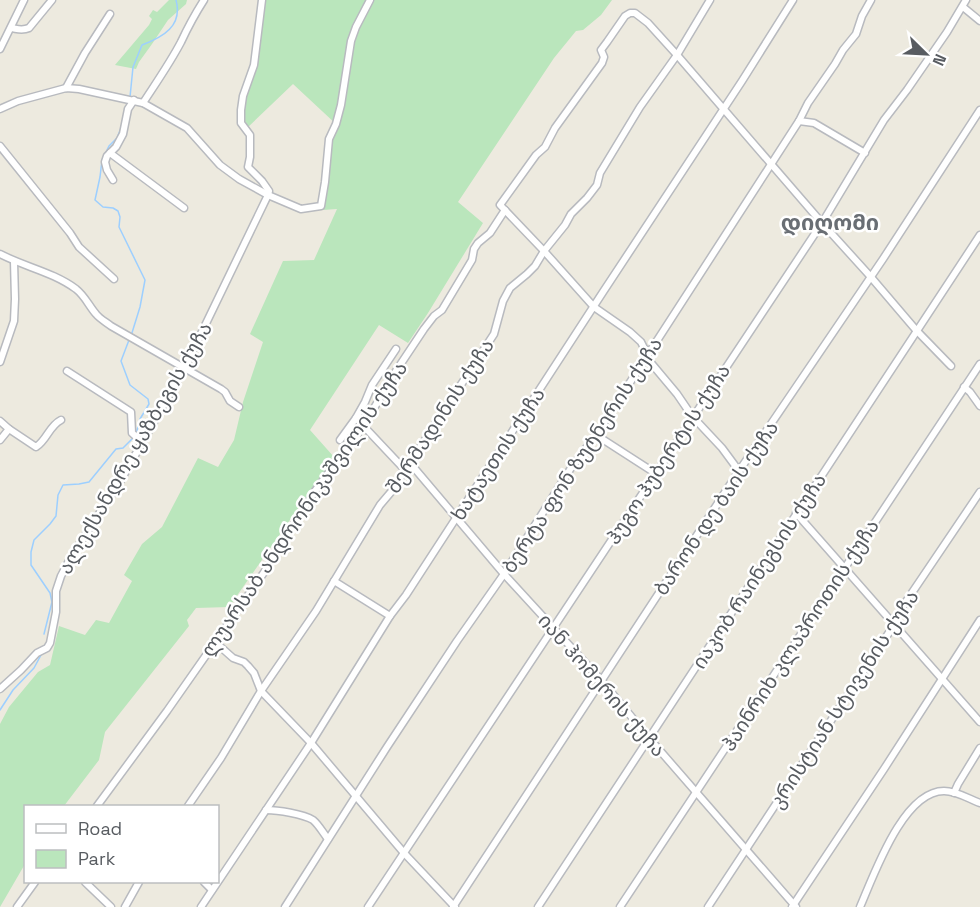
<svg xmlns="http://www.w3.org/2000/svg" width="980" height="907" viewBox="0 0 980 907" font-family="'Space Grotesk','Noto Sans Georgian',sans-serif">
	<rect width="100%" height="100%" fill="#edeadf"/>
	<g fill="#bae6bc">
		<path d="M169,0H187L186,4L168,20L152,44L139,62L136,69L115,65L149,25L152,19L149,16L153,10L157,12Z"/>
		<path d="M264,0H612L601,15L583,30L576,31L554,58L458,202L483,223L428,313L408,343L379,325L310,430L334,457L229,607L196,608L187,620L189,626L105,732L99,760L64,806H26L25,864L0,907V724L9,707L38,672L50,665L59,626L85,635L96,620L109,623L132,581L124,575L142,544L162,527L198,458L218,467L234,440L243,402L263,342L250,334L283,261L314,260L337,209L323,210L330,145L337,125L293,84L246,129L243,103L257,55Z"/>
	</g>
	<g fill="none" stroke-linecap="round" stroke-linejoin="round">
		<g stroke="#9dcfff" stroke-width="1.5">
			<path d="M130,97L133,67L142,45C163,37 183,26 176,0"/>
			<path d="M123,123L117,138L109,146L102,160L100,177L95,200L103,207L113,208L118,211L120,217L119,227L145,280L140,307L131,336"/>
			<path d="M129,340L121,361L130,385L148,399L149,404L140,419L136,434"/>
			<path d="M44,634L52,602L50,593L31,565V552L34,540L50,524L56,516L58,495L63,485L79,484L89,482L116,449L123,448L133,438"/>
			<path d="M0,710L13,690L34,668L41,655"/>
		</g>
		<defs>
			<g id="minor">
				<path d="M262,0L254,65L243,96L241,110V123L250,135V157L248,167L262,181L269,191L268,195"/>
				<path d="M963,7L980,21"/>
				<path d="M11,28C18,29 22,31 29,28L52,0"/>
				<path d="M0,49L24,0"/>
				<path d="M66,88L85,53L110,14"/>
				<path d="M143,103C156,83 170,63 181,42C188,27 195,14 204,0"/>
				<path d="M0,109L18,101L66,88L79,89L143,103L187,128L220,165L239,179L268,195L301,209L321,206L325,182L329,139L336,124L341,105L351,41L356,27L370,0"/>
				<path d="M799,121L814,123L865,153"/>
				<path d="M0,146L70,233L79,247L114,279"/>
				<path d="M110,153L184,208"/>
				<path d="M113,180L107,170L105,162L107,156L116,147L123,134L128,109L134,100"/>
				<path d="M0,254C25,267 53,272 76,289C85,296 89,306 96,314C100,319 106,322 111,326L221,389L225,392L230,401L239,407"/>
				<path d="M0,362L14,321L15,299L14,261"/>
				<path d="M67,371L131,412L132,433L143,443"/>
				<path d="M964,387L970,392L980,406"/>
				<path d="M356,418L405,470"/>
				<path d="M0,421L9,429L36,447C47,440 49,426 61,420"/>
				<path d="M596,435L655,473"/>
				<path d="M0,440L9,429"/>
				<path d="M340,440L356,418L365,402L372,385L396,349"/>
				<path d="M410,463L504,574L602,681L649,738L796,907"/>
				<path d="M739,471L722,448L692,416L677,394L646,357L644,348L641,342L630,332L594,307L544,251L500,205L536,155L545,147L555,128L602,63L604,57L601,50L607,42L625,16L630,13H635L648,23L677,55L822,223L870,276L916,330L951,366"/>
				<path d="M796,513L980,722"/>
				<path d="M334,581L390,616"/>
				<path d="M215,642L233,658L244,662L248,666L254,673L261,691L311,743L404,853L455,907"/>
				<path d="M0,689L21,670L37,653L47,648L50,643L56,612V591L61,576L71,557L121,480L185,367L268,195"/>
				<path d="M954,793L958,784L980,748"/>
				<path d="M97,806L167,711L265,571L315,491L364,425L396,371L424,329L434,316L442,310L472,260L474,249L478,243L490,233L505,210"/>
				<path d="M188,806L221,758L261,691L316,611L380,505L391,492L494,334L503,301L510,288L527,274L535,266L544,251L565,225L571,214L587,198L597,185L600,173L640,107L677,55L710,0"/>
				<path d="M266,810C278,810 303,814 313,820C319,825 323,833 328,839"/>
				<path d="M85,882L111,907"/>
				<path d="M204,882L212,890"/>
				<path d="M17,907L35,882"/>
				<path d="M125,907L139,882"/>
				<path d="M201,907L311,743L390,616L406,595L603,292L742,81L793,0"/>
				<path d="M285,907L387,747L457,641L504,574L571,468L596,435L799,121L808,103L835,64L843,50L856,34L862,16L871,0"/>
				<path d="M368,907L822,223L884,120L907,90L947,32L966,0"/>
				<path d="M453,907L739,471L883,259L980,110"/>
				<path d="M538,907L980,235"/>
				<path d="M620,907L980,364"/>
				<path d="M708,907L890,631L901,609L980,492"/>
				<path d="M792,907L884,769L980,620"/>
				<path d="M860,907C874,875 903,791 944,791C957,791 969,799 980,803"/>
			</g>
		</defs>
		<use href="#minor" stroke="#b8babf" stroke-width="9"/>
		<use href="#minor" stroke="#fff" stroke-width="6"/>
	</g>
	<g text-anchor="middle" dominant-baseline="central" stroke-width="5" stroke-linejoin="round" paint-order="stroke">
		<g font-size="20" fill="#585c61" stroke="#fff">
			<text transform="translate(440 416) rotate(-57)">შერმადინის ქუჩა</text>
			<text transform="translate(135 448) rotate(-60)">ალექსანდრე ყაზბეგის ქუჩა</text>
			<text transform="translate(498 454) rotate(-57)">ხატაეთის ქუჩა</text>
			<text transform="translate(668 454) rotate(-57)">ჰუგო ჰუბერტის ქუჩა</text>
			<text transform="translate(582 455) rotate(-57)">ბერტა ფონ ზუტნერის ქუჩა</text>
			<text transform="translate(716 508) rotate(-56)">ბარონ დე ბაის ქუჩა</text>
			<text transform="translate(304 509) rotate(-56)">ლუარსაბ ანდრონიკაშვილის ქუჩა</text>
			<text transform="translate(759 571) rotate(-57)">იაკობ რაინეგსის ქუჩა</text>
			<text transform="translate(800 635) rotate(-57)">ჰაინრიხ კლაპროთის ქუჩა</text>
			<text transform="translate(602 685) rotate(49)">იან ჰომერის ქუჩა</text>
			<text transform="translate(844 699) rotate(-57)">კრისტიან სტივენის ქუჩა</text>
		</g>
		<g font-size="22" font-weight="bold" fill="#696e74" stroke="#fff">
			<text x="830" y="222">დიღომი</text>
		</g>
	</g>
	<rect x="24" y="805" width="195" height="78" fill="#ffffff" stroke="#bcbec0" stroke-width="1.5"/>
	<rect x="36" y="824" width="30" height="9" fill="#ffffff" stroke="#bcbec0" stroke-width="1.5"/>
	<text x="78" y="835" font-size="18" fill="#585c61">Road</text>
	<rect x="36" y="850" width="30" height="18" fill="#bae6bc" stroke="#bcbec0" stroke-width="1.5"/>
	<text x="78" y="865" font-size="18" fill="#585c61">Park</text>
	<g transform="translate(926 54) rotate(114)" stroke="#ffffff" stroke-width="4.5" paint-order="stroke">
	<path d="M0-4.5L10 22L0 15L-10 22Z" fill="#585c61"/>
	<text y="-9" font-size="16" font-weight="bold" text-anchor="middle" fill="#585c61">N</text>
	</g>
</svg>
